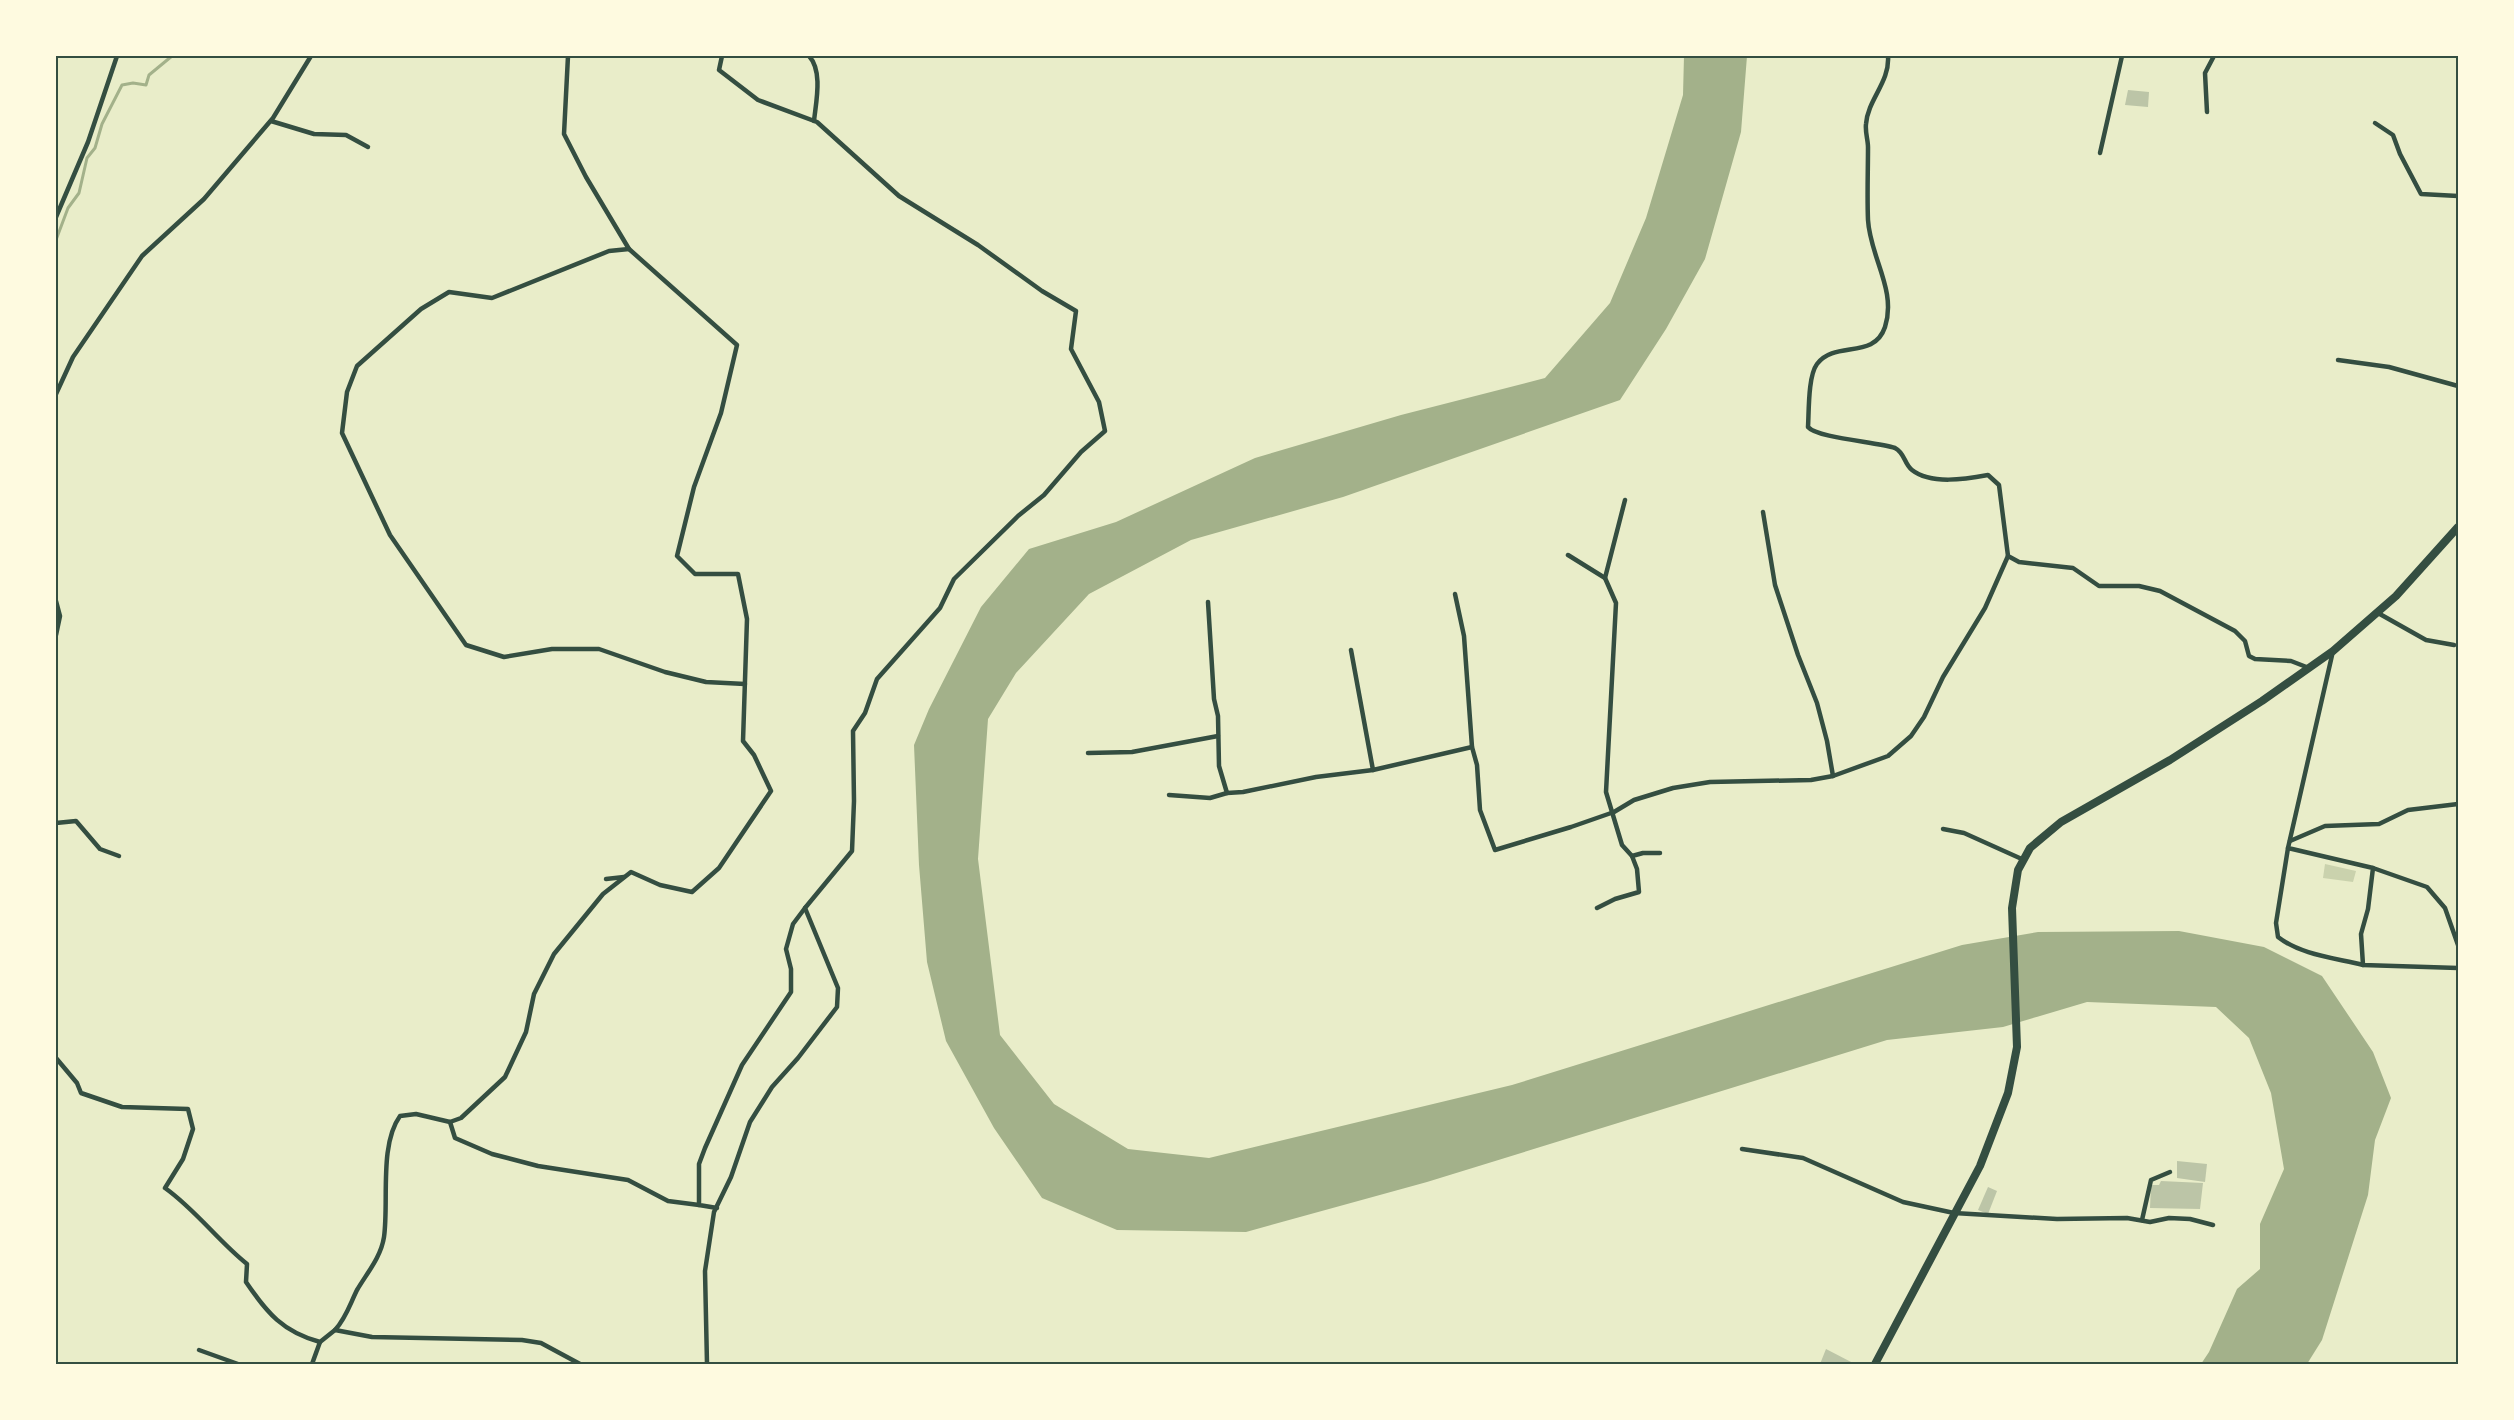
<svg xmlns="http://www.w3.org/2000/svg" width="2514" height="1420" viewBox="0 0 2514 1420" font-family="'Alegreya Sans',sans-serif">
	<rect width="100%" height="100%" fill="#e9edc9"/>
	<path fill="#cad2ad" d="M2325,864L2356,871L2353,882L2323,878Z"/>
	<path fill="#a3b18a" d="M1684,56H1747L1741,132L1705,259L1666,329L1620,400L1343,497L1191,540L1089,594L1016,673L988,719L978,859L1000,1035L1054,1104L1128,1149L1209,1158L1512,1085L1962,945L2038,932L2179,931L2264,947L2322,976L2373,1052L2391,1098L2375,1140L2368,1195L2322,1340L2307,1364H2201L2209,1352L2237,1289L2260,1269V1224L2284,1169L2271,1093L2249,1038L2216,1007L2087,1002L2003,1027L1887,1040L1427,1182L1246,1232L1117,1230L1042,1198L994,1128L946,1041L927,962L919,865L914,745L929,709L981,607L1029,549L1116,522L1255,458L1401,415L1545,378L1610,303L1646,218L1683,95Z"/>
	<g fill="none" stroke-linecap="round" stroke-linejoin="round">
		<path stroke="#a3b18a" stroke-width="3" d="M56,240L68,208L79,193L87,158L95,148L102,124L122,85L133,83L146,85L149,75L172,56"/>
	</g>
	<g fill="#bcc5a7">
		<path d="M2128,90L2149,92L2148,107L2125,105Z"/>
		<path d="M2177,1161L2207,1164L2205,1182L2177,1178Z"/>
		<path d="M2161,1181L2203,1183L2200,1209L2150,1208L2151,1185H2159Z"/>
		<path d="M1988,1187L1997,1191L1988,1214L1978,1210Z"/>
		<path d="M1826,1349L1855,1364H1820Z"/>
	</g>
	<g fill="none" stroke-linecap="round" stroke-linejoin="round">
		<g stroke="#344e41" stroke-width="4.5">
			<path d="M568,56L564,134L586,177L629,249L737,345L721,413L694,487L677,556L695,574H738L747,619L743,741L754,755L771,791L719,868L692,892L660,885L631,872L603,894L554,954L534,994L526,1032L505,1077L461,1118L450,1122L416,1114L400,1116C379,1145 389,1202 384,1237C381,1257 367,1273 357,1290C350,1304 346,1318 335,1330L372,1337L522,1340L541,1343L580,1364"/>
			<path d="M809,56C823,71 816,102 814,121"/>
			<path d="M1888,56C1890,82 1868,99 1866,124C1865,132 1868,140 1868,147C1868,171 1867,196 1868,220C1870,257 1897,290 1885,327C1874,360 1835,340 1817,364C1808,376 1809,411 1808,427C1817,438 1877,442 1895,448C1905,453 1904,464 1912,470C1931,485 1966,479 1988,475L1999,485L2008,556L2019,562L2073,568L2099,586H2139L2160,591L2235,631L2245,641L2249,656L2255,659L2291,661L2309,668"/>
			<path d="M2207,112L2205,73L2214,56"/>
			<path d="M271,121L314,134L346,135L368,147"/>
			<path d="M2375,123L2393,135L2400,154L2421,194L2458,196"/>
			<path d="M2100,153L2122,56"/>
			<path d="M56,217L88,142L117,56"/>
			<path d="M629,249L609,251L492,298L449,292L421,309L357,366L347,392L342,433L390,535L466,645L504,657L552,649H599L665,672L706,682L745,684"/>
			<path d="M2338,360L2389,367L2458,386"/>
			<path d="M56,394L73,357L142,256L204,199L273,118L311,56"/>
			<path d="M1763,512L1775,585L1798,655L1817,703L1827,741L1833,776"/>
			<path d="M1568,555L1605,578L1616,603L1606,792L1622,845L1632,856L1637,869L1639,892L1615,899L1597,908"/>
			<path d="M1605,578L1625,500"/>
			<path d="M1455,594L1464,636L1472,747"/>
			<path d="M56,601L60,616L56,635"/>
			<path d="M1208,602L1214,699L1218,716L1219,766L1227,793L1243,792L1316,777L1373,770L1472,747L1477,765L1480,810L1495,850L1571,827L1614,812L1634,800L1673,788L1710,782L1811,780L1833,776L1888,756L1911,736L1924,717L1943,677L1985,608L2008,556"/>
			<path d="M2378,613L2426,640L2454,645"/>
			<path d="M1351,650L1373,770"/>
			<path d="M2333,651L2288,848L2373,868L2368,909L2361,934L2363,965L2458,968"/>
			<path d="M1088,753L1132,752L1218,736"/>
			<path d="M1169,795L1210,798L1227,793"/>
			<path d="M56,823L76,821L100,849L119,856"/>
			<path d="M1943,829L1964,833L2024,860"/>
			<path d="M2290,841L2325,826L2379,824L2408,810L2458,804"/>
			<path d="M2288,848L2276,923L2278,937C2301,955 2335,958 2363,965"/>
			<path d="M1632,856L1643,853H1660"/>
			<path d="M2373,868L2427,887L2445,908L2458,945"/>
			<path d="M606,879L624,877"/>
			<path d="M56,1058L77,1083L81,1093L122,1107L188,1109L193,1129L183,1159L165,1188C196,1210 218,1241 247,1264L246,1282C267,1313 283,1332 320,1342L335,1330"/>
			<path d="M450,1122L455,1138L492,1154L538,1166L628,1180L668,1201L699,1205"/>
			<path d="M1742,1149L1803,1158L1903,1202L1954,1213L2057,1219L2127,1218L2150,1222L2169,1218L2190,1219L2213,1225"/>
			<path d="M717,1208L699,1205V1164L705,1148L742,1065L791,992V969L786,949L793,924L805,908"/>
			<path d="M2142,1220L2151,1180L2170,1172"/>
			<path d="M199,1350L238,1364"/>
			<path d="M312,1364L320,1342"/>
			<path d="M707,1364L705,1271L714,1212L731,1177L750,1122L772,1087L798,1058L837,1007L838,988L805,908L852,851L854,801L853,731L865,713L877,679L940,608L954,579L1018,516L1044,495L1081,452L1105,431L1099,402L1071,349L1076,311L1042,291L978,245L899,196L817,122L758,100L719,70L722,56"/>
		</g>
		<path stroke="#344e41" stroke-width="8" d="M1875,1364L1980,1166L2008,1093L2017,1047L2012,908L2018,870L2030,848L2061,822L2170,760L2262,701L2333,651L2396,596L2458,527"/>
	</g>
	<rect width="2514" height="1420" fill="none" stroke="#fefae0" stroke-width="114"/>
	<rect x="57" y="57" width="2400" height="1306" fill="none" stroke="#344e41" stroke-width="2"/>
</svg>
